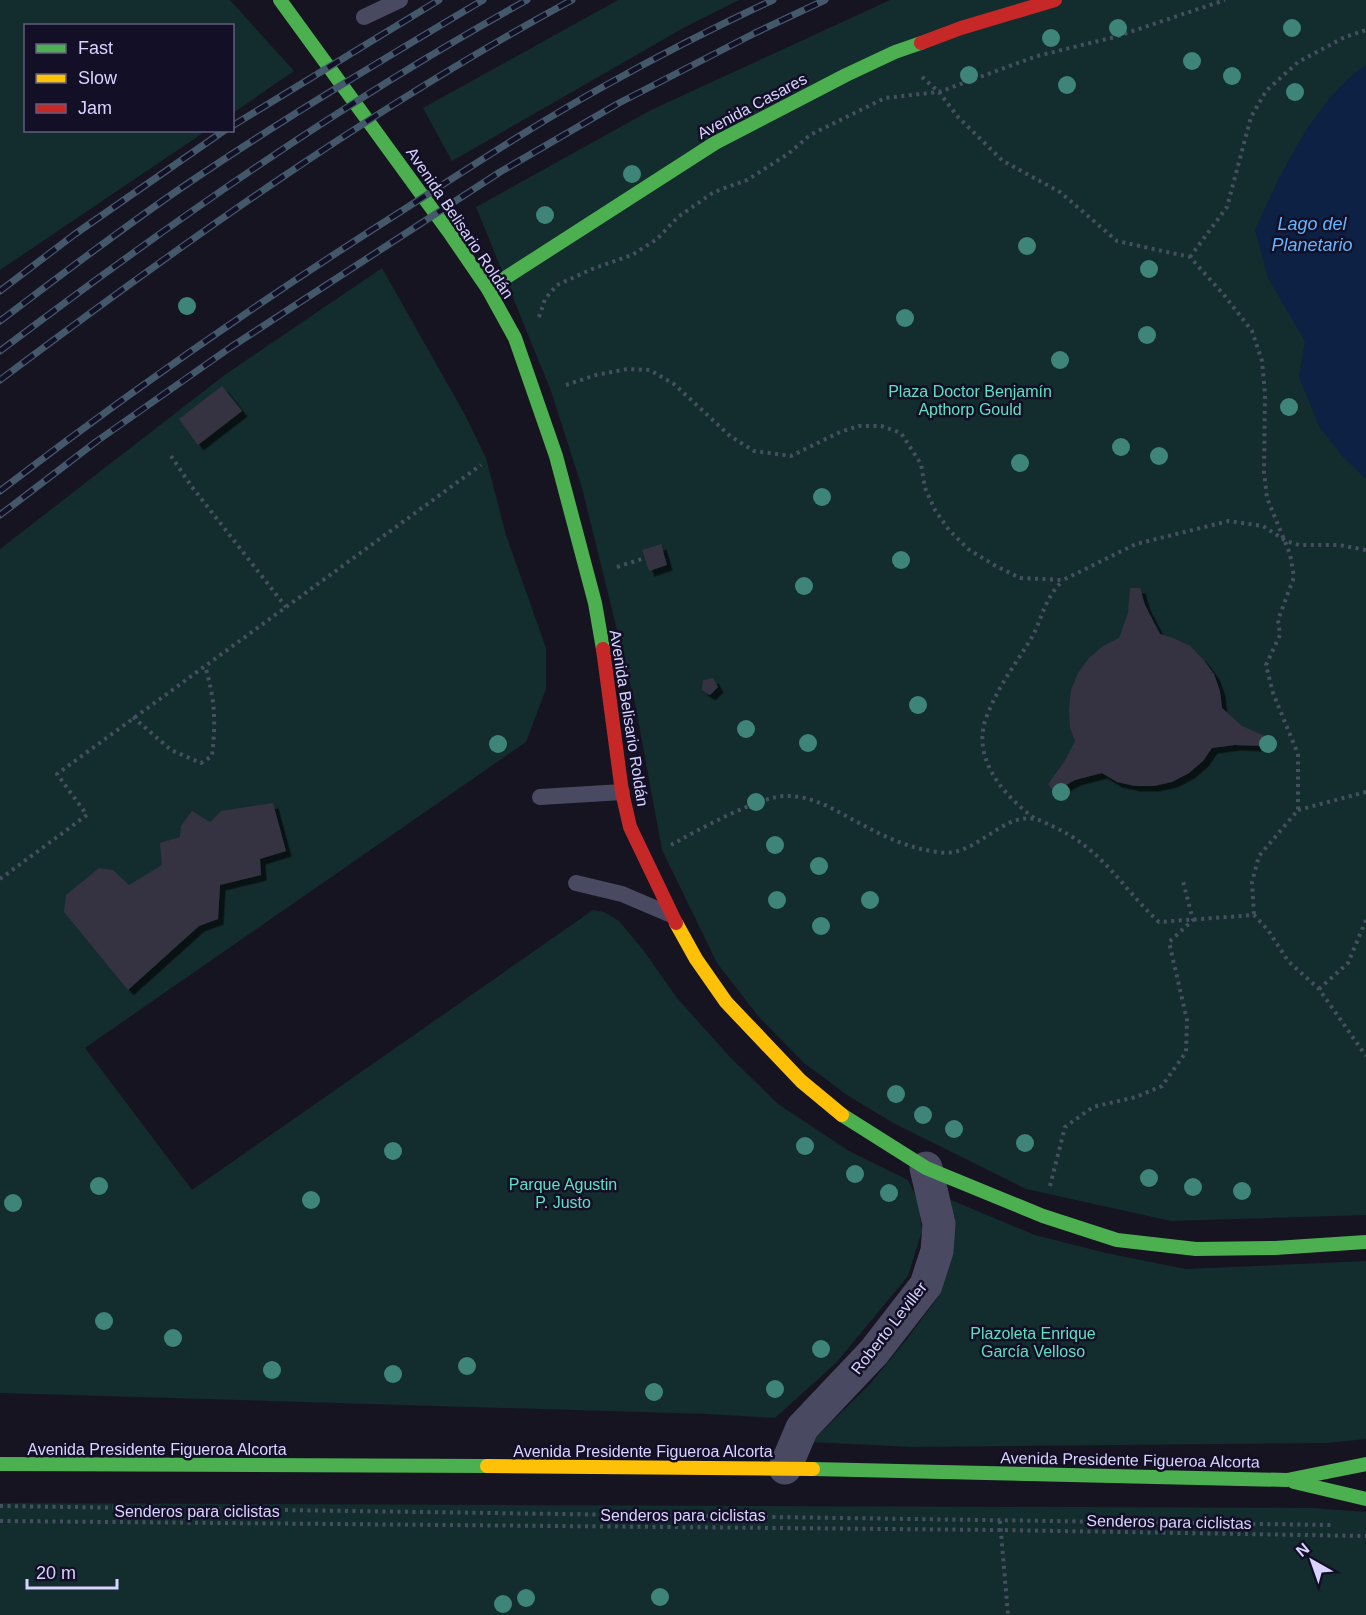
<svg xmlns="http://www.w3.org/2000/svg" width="1366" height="1615" viewBox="0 0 1366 1615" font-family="Arial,sans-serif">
	<defs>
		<filter id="shadow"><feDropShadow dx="5.5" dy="5.5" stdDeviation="0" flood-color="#0009"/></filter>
	</defs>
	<rect width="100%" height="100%" fill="#161421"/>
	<g fill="#132c2d">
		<path d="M0,0H230L294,71L233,113L232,26H26V130L206,131L0,270Z"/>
		<path d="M618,0H739L687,26L452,161L423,108Z"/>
		<path d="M890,0H1366V1215L1171,1221L1026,1189L893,1123L847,1095L804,1063L758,1016L717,963L662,850L635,703L582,488L551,391L476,207L651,110Z"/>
		<path d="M382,268L465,415L486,458L506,535L546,648V689L526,742L85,1048L192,1190L593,910L604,912L619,921L644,951L677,998L730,1057L778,1104L849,1151L908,1180L918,1201L922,1231L908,1276L836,1363L775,1418L706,1414L0,1393V549L226,374Z"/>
		<path d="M951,1200L1035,1235L1106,1253L1186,1269L1366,1261V1439L1327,1443L913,1447L811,1442L869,1385L907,1339L938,1297L954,1245Z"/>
		<path d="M0,1503L1313,1508L1366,1512V1615H0Z"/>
	</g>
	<path fill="#0d2144" d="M1366,65V479L1343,457L1319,426L1299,377L1305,341L1268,278L1255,230C1279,176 1315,99 1366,65Z"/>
	<g fill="#343243" filter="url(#shadow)">
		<path d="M222,386L242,411L198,445L179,419Z"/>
		<path d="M661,544L667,565L649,571L642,550Z"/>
		<path d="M1130,588H1140L1145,605L1160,634L1173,638L1190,646L1203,659L1214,674L1220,691L1222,708L1242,726L1265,736L1262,746L1235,745L1212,748L1203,761L1189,773L1172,782L1154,786H1135L1117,782L1102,773L1075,780L1054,792L1048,784L1064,762L1075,741L1070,728L1069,709L1071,690L1078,673L1089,658L1103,646L1119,638L1128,613Z"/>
		<path d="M713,678L718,687L710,695L702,690L703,680Z"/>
		<path d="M273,803L286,851L260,859L261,875L220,885L218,919L199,926L128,990L64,912L66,895L99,868L113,870L129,885L162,865L160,843L180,837L181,826L192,811L210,822L221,811Z"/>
	</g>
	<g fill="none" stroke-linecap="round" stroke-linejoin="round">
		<g stroke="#44505f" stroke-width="4" stroke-dasharray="3 4.5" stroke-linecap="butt">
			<path d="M922,77L939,92L958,117L1003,161L1060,192L1117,241L1190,257L1224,295L1252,331L1262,361L1265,394L1264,472L1267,498L1290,554L1294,577L1278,620L1280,635L1266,665L1273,693L1298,754V810L1259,856L1252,882L1254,915"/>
			<path d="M1190,257L1227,207L1251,117L1266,91L1298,62L1345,37L1366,30"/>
			<path d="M539,317L545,299L557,285L592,269L632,255L657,239L678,217L714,192L747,180L788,154L810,135L885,98L939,92L1037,56L1115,37L1225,0"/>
			<path d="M566,385L596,375L627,369L650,370L674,384L730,436L754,451L791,456L840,432L859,426H881L901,433L921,464L925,488L935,510L949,530L968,549L994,565L1020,578L1063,580L1136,544L1229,521L1263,526L1286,541L1299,545H1339L1366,550"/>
			<path d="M171,456L192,487L286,607"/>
			<path d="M617,567L645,558"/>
			<path d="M133,717L171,750L201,763L212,756C216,720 215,700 205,666"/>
			<path d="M1298,810L1366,792"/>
			<path d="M1034,818C1002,794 969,756 988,713C999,685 1017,662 1032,637C1039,625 1042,611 1049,599C1052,592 1058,586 1063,580"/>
			<path d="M671,845C696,831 761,795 787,796C816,796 839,813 863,825C881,835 901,844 921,849C931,851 943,854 953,852C981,848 1006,813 1035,819C1041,820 1047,824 1052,826C1103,849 1120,886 1159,922L1254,915L1268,930L1288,961L1319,989L1366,1056"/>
			<path d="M0,879L87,815L57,774L481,465"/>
			<path d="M1319,989L1348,963L1366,920"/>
			<path d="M1050,1186L1065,1127L1093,1107L1136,1097L1162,1086L1186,1052L1187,1020L1169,942L1193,920L1183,881"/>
			<path d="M0,1506L1331,1525"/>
			<path d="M0,1521L999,1530L1366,1536"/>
			<path d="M1000,1521L1008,1615"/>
		</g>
		<g stroke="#4a4962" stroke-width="16">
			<path d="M364,17L400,0"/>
			<path d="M540,797L622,792"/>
			<path d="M576,883L622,894L669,914"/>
		</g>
		<path stroke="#4a4962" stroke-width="33" d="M785,1468L802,1428L874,1352L926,1285L937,1251L939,1224L926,1168"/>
		<g stroke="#4caf50" stroke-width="14">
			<path d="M280,0L451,235L488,289L515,338L556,456L595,603L603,649"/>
			<path d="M488,289L715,143L846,75L895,52L921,43"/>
			<path d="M842,1115L926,1168L1043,1216L1117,1240L1196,1249L1275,1248L1366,1242"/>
			<path d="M0,1464L487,1466"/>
			<path d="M813,1469L1287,1480L1366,1464"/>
			<path d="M1294,1482L1366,1499"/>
		</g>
		<g stroke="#ffc107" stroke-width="14">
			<path d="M676,923L696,959L726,1002L801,1081L842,1115"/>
			<path d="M487,1466L813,1469"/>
		</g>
		<g stroke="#c62828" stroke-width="14">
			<path d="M921,43L961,28L1055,0"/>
			<path d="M603,649L622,792L630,827L676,923"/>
		</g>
		<defs>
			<g id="rail">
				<path d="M232,126L439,0"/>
				<path d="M0,291L75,234L225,130"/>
				<path d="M0,321C61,275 121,229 184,186C281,120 382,60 483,0"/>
				<path d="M0,351C169,224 342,102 527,0"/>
				<path d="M0,380C183,243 370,109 572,0"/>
				<path d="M0,491C129,392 263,299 400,212C469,168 537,123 608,84C662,54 717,26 773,0"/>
				<path d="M0,515L97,441L231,347L500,172L619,103L755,33L825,0"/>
			</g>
		</defs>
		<use href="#rail" stroke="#43596b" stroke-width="7"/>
		<use href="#rail" stroke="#130f26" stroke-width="4.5" stroke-dasharray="14" stroke-linecap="butt"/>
	</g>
	<g fill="#3e8478">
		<circle cx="1118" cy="28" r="9"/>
		<circle cx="1292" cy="28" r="9"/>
		<circle cx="1051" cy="38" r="9"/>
		<circle cx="1192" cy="61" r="9"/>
		<circle cx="969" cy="75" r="9"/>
		<circle cx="1232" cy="76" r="9"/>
		<circle cx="1067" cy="85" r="9"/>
		<circle cx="1295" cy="92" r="9"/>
		<circle cx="632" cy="174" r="9"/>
		<circle cx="545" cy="215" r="9"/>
		<circle cx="1027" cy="246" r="9"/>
		<circle cx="1149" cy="269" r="9"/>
		<circle cx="187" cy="306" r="9"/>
		<circle cx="905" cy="318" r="9"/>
		<circle cx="1147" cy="335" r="9"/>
		<circle cx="1060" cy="360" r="9"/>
		<circle cx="1289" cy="407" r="9"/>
		<circle cx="1121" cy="447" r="9"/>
		<circle cx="1159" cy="456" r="9"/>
		<circle cx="1020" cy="463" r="9"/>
		<circle cx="822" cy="497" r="9"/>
		<circle cx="901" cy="560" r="9"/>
		<circle cx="804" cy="586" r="9"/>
		<circle cx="918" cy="705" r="9"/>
		<circle cx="746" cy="729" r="9"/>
		<circle cx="808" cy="743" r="9"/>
		<circle cx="498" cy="744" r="9"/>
		<circle cx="1268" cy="744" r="9"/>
		<circle cx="1061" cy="792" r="9"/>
		<circle cx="756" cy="802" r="9"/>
		<circle cx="775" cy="845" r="9"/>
		<circle cx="819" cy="866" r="9"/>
		<circle cx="777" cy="900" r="9"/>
		<circle cx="870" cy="900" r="9"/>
		<circle cx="821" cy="926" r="9"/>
		<circle cx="896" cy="1094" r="9"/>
		<circle cx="923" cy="1115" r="9"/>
		<circle cx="954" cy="1129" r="9"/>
		<circle cx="1025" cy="1143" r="9"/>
		<circle cx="805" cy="1146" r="9"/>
		<circle cx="393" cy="1151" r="9"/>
		<circle cx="855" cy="1174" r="9"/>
		<circle cx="1149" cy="1178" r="9"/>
		<circle cx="99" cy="1186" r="9"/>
		<circle cx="1193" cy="1187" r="9"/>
		<circle cx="1242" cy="1191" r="9"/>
		<circle cx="889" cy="1193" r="9"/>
		<circle cx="311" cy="1200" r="9"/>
		<circle cx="13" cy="1203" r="9"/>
		<circle cx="104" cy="1321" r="9"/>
		<circle cx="173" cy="1338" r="9"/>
		<circle cx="821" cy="1349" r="9"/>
		<circle cx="467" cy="1366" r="9"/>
		<circle cx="272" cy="1370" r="9"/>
		<circle cx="393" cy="1374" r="9"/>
		<circle cx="775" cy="1389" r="9"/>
		<circle cx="654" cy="1392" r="9"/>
		<circle cx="660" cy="1597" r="9"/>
		<circle cx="526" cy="1598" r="9"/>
		<circle cx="503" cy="1604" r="9"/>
	</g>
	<g text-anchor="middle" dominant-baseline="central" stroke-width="5" stroke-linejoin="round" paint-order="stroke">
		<g font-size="16" fill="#d9d4ff" stroke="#130f26">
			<text transform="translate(752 106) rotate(-28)">Avenida Casares</text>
			<text transform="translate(460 223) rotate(56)">Avenida Belisario Roldán</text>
			<text transform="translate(629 718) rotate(81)">Avenida Belisario Roldán</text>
			<text transform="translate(889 1328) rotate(-52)">Roberto Leviller</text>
			<text x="157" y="1449">Avenida Presidente Figueroa Alcorta</text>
			<text x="643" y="1451">Avenida Presidente Figueroa Alcorta</text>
			<text transform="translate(1130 1460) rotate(1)">Avenida Presidente Figueroa Alcorta</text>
			<text x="197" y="1511">Senderos para ciclistas</text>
			<text x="683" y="1515">Senderos para ciclistas</text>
			<text transform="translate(1169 1522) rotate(1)">Senderos para ciclistas</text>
		</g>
		<g font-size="16" fill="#5fe0c0" stroke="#130f26">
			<text x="970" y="391">Plaza Doctor Benjamín<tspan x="970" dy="18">Apthorp Gould</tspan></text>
			<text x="563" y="1184">Parque Agustin<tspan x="563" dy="18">P. Justo</tspan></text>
			<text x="1033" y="1333">Plazoleta Enrique<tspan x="1033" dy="18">García Velloso</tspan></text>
		</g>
		<g font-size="18" font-style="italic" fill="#62b6ff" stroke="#130f26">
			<text x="1312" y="224">Lago del<tspan x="1312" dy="21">Planetario</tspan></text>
		</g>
	</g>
	<rect x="24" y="24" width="210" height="108" fill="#130f26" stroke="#625e7d" stroke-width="1.5"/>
	<rect x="36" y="44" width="30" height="9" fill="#4caf50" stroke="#625e7d" stroke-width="1.5"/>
	<text x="78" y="54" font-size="18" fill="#d9d4ff">Fast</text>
	<rect x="36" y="74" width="30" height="9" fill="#ffc107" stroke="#625e7d" stroke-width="1.5"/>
	<text x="78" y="84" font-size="18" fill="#d9d4ff">Slow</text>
	<rect x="36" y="104" width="30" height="9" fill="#c62828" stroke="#625e7d" stroke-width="1.5"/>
	<text x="78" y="114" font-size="18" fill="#d9d4ff">Jam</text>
	<g transform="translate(1312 1561) rotate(320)" stroke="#130f26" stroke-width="4.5" paint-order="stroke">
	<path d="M0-4.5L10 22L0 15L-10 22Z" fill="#d9d4ff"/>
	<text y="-9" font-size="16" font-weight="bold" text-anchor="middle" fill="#d9d4ff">N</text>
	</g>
	<path d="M27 1579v9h90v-9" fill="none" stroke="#d9d4ff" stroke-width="3"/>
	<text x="36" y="1579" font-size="18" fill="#d9d4ff" stroke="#130f26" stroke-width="4.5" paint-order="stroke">20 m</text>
</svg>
